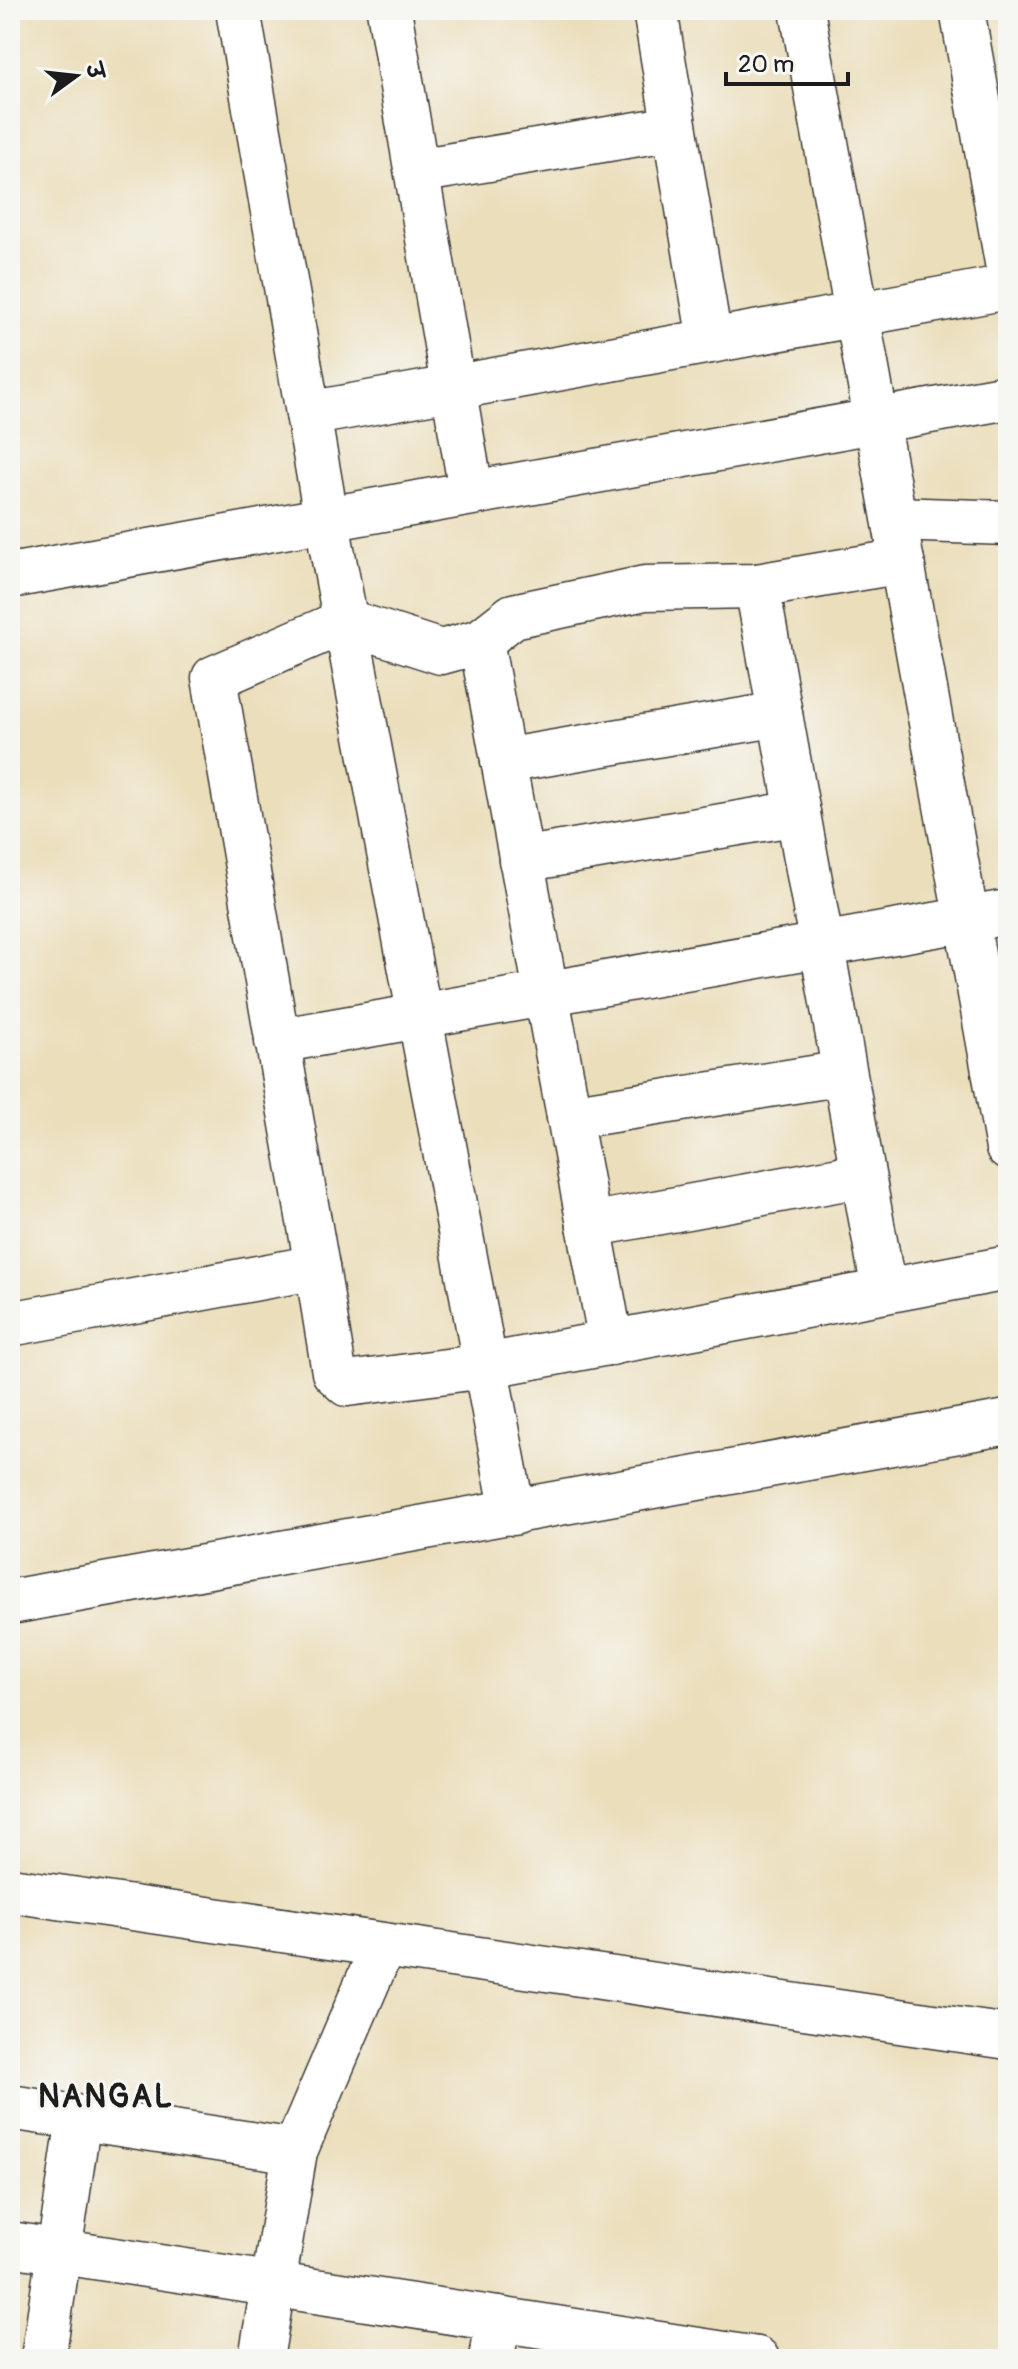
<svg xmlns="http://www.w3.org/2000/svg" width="1018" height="2369" viewBox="0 0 1018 2369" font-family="Pangolin,'Playpen Sans Deva',sans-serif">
	<rect width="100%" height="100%" fill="#f6f6f2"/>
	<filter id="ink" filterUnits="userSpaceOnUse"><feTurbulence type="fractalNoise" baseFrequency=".0125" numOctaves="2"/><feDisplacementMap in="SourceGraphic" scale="16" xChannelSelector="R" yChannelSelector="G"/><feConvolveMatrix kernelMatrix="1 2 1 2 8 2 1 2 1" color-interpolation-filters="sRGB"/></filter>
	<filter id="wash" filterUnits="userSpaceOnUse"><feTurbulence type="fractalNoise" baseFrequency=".006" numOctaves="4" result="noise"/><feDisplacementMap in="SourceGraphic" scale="32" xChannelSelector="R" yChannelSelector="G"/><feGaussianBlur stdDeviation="1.8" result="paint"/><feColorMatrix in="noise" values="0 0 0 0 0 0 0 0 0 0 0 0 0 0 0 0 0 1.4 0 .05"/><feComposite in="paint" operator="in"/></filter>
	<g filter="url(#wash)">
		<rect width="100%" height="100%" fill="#ebdebb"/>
	</g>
	<g filter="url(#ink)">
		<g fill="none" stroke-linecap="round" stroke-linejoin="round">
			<defs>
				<g id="minor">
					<path d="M238,10L326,517L513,1513"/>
					<path d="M389,10L471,491"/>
					<path d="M655,10L710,341"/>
					<path d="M802,10L1008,1148"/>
					<path d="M962,10L1008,268"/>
					<path d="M417,171L674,128"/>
					<path d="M308,414L1008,287"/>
					<path d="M895,519L1008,523"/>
					<path d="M10,576L1008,397"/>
					<path d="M757,586L884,1291"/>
					<path d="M481,641L611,1343"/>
					<path d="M503,761L780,714"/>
					<path d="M521,860L798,813"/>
					<path d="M277,1041L1008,912"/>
					<path d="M569,1117L844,1073"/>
					<path d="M589,1225L862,1175"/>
					<path d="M317,1267L214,678L345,621L441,652L481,641L513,616L645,588L757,586L902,561"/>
					<path d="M10,1324L317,1267L334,1372L347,1384L485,1366L1008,1268"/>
					<path d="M10,1602L1008,1422"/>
					<path d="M10,1890L1008,2037"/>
					<path d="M10,2107L295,2151"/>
					<path d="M10,2244L757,2359"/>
					<path d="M43,2359L79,2118"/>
					<path d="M261,2359L295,2151L383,1946"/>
					<path d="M492,2359L498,2319"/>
				</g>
			</defs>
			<use href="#minor" stroke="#3b3934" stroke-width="47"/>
			<use href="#minor" stroke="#fff" stroke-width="44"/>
		</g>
	</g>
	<g text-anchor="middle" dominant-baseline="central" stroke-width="6" stroke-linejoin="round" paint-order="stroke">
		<g font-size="32" font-weight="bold" letter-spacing="2" fill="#1c1c1c" stroke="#f6f6f2">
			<text x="106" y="2097">NANGAL</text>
		</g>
	</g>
	<rect width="1018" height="2369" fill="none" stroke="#f6f6f2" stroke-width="40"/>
	<g transform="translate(76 76) rotate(75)" stroke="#f6f6f2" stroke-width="6" paint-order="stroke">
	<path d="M0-6L14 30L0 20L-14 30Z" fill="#1c1c1c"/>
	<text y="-12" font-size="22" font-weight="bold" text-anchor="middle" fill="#1c1c1c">उ</text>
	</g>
	<path d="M726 72v12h122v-12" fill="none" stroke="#1c1c1c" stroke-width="4"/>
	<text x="738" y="72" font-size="24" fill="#1c1c1c" stroke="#f6f6f2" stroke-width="6" paint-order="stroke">20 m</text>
</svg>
